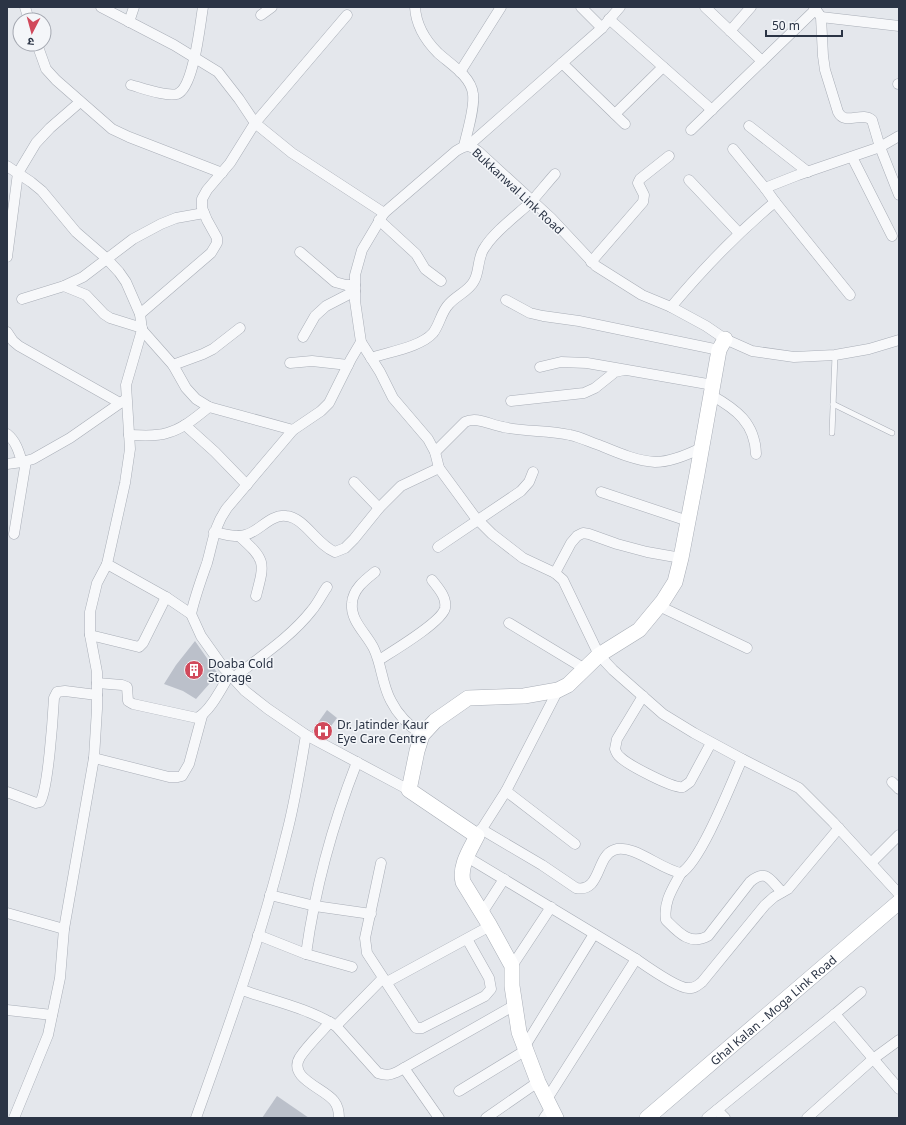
<svg xmlns="http://www.w3.org/2000/svg" width="906" height="1125" viewBox="0 0 906 1125" font-family="'Noto Sans','Noto Sans Devanagari',sans-serif">
	<rect width="100%" height="100%" fill="#e4e7ec"/>
	<g fill="#bbc0ca">
		<path d="M195,641L218,674L196,699L183,691L164,684L176,665Z"/>
		<path d="M327,710L337,718L323,737L312,731Z"/>
		<path d="M277,1096L309,1118H262Z"/>
	</g>
	<g fill="none" stroke-linecap="round" stroke-linejoin="round">
		<defs>
			<g id="lane">
				<path d="M833,404L892,433"/>
				<path d="M832,433L835,355"/>
			</g>
			<g id="street">
				<path d="M25,7L29,20"/>
				<path d="M101,7L174,45L218,72L239,99L255,123L292,153L384,213L456,151C466,145 469,144 479,152L551,218L596,266L642,295L671,307L706,326L725,339L752,351L794,357L835,355L869,349L899,340"/>
				<path d="M415,7C416,25 425,40 438,53C450,64 471,76 473,94C475,108 467,132 464,146"/>
				<path d="M581,7L602,28"/>
				<path d="M705,7L762,61"/>
				<path d="M814,7L821,17L823,56L825,70L838,112C845,126 862,111 872,120L880,147L899,195"/>
				<path d="M261,15L272,7"/>
				<path d="M821,17L899,26"/>
				<path d="M609,19L712,110"/>
				<path d="M129,22L134,7"/>
				<path d="M730,31L751,7"/>
				<path d="M37,44L46,69L56,80L112,129L129,137L222,173"/>
				<path d="M562,63L625,124"/>
				<path d="M460,72L501,7"/>
				<path d="M898,84H899"/>
				<path d="M131,85C142,88 166,97 177,94C194,88 200,24 203,7"/>
				<path d="M615,114L663,67"/>
				<path d="M749,126L808,172"/>
				<path d="M691,130L816,9"/>
				<path d="M468,146L602,28L620,7"/>
				<path d="M733,149L765,188"/>
				<path d="M852,157L892,236"/>
				<path d="M7,166L31,182L42,191L76,232L106,258L119,272L126,282L140,314L142,330L126,385L130,449L125,483L107,564L166,597L191,614L201,636L223,667L245,691L268,709L306,735L409,790"/>
				<path d="M689,180L739,233"/>
				<path d="M775,202L850,295"/>
				<path d="M384,213L362,250L355,275V301L361,342L380,372L393,398L428,439L435,452L439,468L475,517L492,534L523,558L555,573L563,580L599,655L613,670L663,714L694,733L742,759L799,788L833,822L899,894"/>
				<path d="M379,220L416,254L425,269L441,281"/>
				<path d="M300,252L335,282L346,285H355"/>
				<path d="M7,257L18,173L36,143L50,128L80,102"/>
				<path d="M591,262L643,202L644,195L638,183L640,179L669,156"/>
				<path d="M64,286L86,295L104,314L110,318L142,328"/>
				<path d="M22,299L64,286L83,277L133,239L161,224L176,218L204,213"/>
				<path d="M506,300L530,313L543,316L579,321L719,350"/>
				<path d="M671,307C703,269 736,234 775,202L765,188L798,175L880,147L899,136"/>
				<path d="M140,314L211,253L217,243V238L207,220L202,208V199L207,190L230,163L255,123L347,15"/>
				<path d="M142,330L173,365L186,388L196,399L209,407L293,430"/>
				<path d="M7,332L13,341L19,346L120,403"/>
				<path d="M303,337L315,316L326,306L355,291"/>
				<path d="M371,358C388,352 421,347 433,333C440,324 441,312 449,304C457,295 469,291 474,281C480,271 477,257 485,247C495,231 517,215 531,202C539,193 547,183 555,174"/>
				<path d="M290,363L312,361L348,365"/>
				<path d="M173,365L203,354L213,349L240,328"/>
				<path d="M540,367L561,362L587,363L713,385"/>
				<path d="M711,395C736,409 755,423 756,454"/>
				<path d="M511,401L584,393L595,388L615,372L624,370"/>
				<path d="M185,425L215,452L247,485"/>
				<path d="M7,434C16,441 19,452 22,462"/>
				<path d="M129,435C141,435 155,437 167,433C183,429 196,417 209,407"/>
				<path d="M435,452L465,422C477,416 490,425 503,427C525,432 548,430 570,435C580,437 590,442 599,445C616,452 636,461 655,462C671,462 687,455 701,448"/>
				<path d="M7,464L22,462L33,459L70,438L126,399"/>
				<path d="M354,482L379,508"/>
				<path d="M601,492L688,521"/>
				<path d="M214,532C224,534 235,538 245,535C259,532 270,514 286,516C304,517 317,545 335,552L345,548L354,539L379,508L401,486L439,468"/>
				<path d="M14,534L26,461"/>
				<path d="M239,536C266,560 265,562 256,596"/>
				<path d="M438,547L521,491L529,482L533,472"/>
				<path d="M375,572C365,580 353,589 352,603C350,621 367,634 374,649C382,666 382,685 391,701C398,715 409,726 422,735"/>
				<path d="M555,573L571,543L577,536L583,533L589,534L617,544L647,552L681,558"/>
				<path d="M659,606L747,648"/>
				<path d="M191,614C195,596 201,580 207,563C213,542 214,526 227,508L293,430L321,411L329,403L351,359L361,342"/>
				<path d="M509,623L585,669"/>
				<path d="M90,635L139,647L143,643L166,597"/>
				<path d="M379,660C393,651 442,622 445,608C447,597 438,588 432,580"/>
				<path d="M233,678C260,657 291,637 312,610C318,603 322,594 327,587"/>
				<path d="M97,683L122,685L127,687L128,701L133,704L197,718C210,712 222,687 230,674"/>
				<path d="M643,696L617,739L615,749C616,752 617,755 620,757C628,765 674,789 683,787L690,782L711,743"/>
				<path d="M94,758L169,777H178L182,776L189,764L202,716"/>
				<path d="M892,782L899,789"/>
				<path d="M506,791L575,844"/>
				<path d="M7,792L36,803L40,802C48,791 53,716 54,698L57,692L65,691L97,695"/>
				<path d="M481,829L542,865L576,888C601,893 596,856 614,850C633,843 661,870 681,873C701,861 731,784 742,759"/>
				<path d="M478,835L506,791L558,690"/>
				<path d="M467,857L636,959L547,1099"/>
				<path d="M381,863L365,938L367,953L416,1028H422L485,996L491,989L489,978L467,939"/>
				<path d="M871,863L899,835"/>
				<path d="M681,873C673,888 663,902 666,920C678,932 690,946 708,936L750,882C766,868 770,880 782,892"/>
				<path d="M270,895L315,906L371,914"/>
				<path d="M7,913L64,929"/>
				<path d="M482,913L504,879"/>
				<path d="M258,935L306,954L352,967"/>
				<path d="M306,954C315,889 333,823 357,762"/>
				<path d="M636,959C646,966 677,988 688,988C694,989 698,985 702,982L765,905L774,897L788,889L839,828"/>
				<path d="M512,966L551,907"/>
				<path d="M387,982L490,926"/>
				<path d="M242,990C273,1001 308,1008 336,1026L378,1073C386,1076 390,1075 397,1072L515,1005"/>
				<path d="M7,1010L52,1015"/>
				<path d="M835,1014L861,992"/>
				<path d="M330,1022C320,1034 308,1045 300,1057C287,1078 324,1088 334,1101C338,1106 339,1112 339,1118"/>
				<path d="M336,1026L383,978"/>
				<path d="M525,1046L594,934"/>
				<path d="M404,1068L439,1118"/>
				<path d="M459,1091L526,1050"/>
				<path d="M717,1110L725,1118"/>
				<path d="M14,1118L48,1035L60,978L64,929L94,758L97,709V672L90,635V612L97,583L107,564"/>
				<path d="M196,1118C229,1025 263,932 286,836C295,803 300,769 306,735"/>
				<path d="M486,1118L538,1082"/>
				<path d="M544,1118L551,1108"/>
				<path d="M707,1118L835,1014L899,1089"/>
				<path d="M807,1118L873,1059L899,1040"/>
			</g>
			<g id="secondary">
				<path d="M556,1118L538,1082L519,1032L512,986V966L490,926L463,882C459,866 470,850 477,836L409,790L417,751L422,735L435,721L468,698L524,696L558,690L568,685L599,655L639,630L663,601L675,582L681,558L697,474L719,350L725,339"/>
				<path id="s1" d="M647,1118L899,902"/>
			</g>
		</defs>
		<use href="#lane" stroke="#a9aeb7" stroke-width="6"/>
		<use href="#street" stroke="#a9aeb7" stroke-width="11"/>
		<use href="#secondary" stroke="#a9aeb7" stroke-width="16"/>
		<use href="#lane" stroke="#f7f8fa" stroke-width="5"/>
		<use href="#street" stroke="#f7f8fa" stroke-width="10"/>
		<use href="#secondary" stroke="#fff" stroke-width="15"/>
	</g>
	<defs>
		<symbol id="building-disc" viewBox="-11 -11 22 22"><circle r="9.5" fill="#d1495b" stroke="#f4f6f9"/><path d="M-4-6H4V6H1V3H-1V6H-4ZM-2.5-4.3h1.7v1.8h-1.7ZM.8-4.3h1.7v1.8H.8ZM-2.5-1h1.7V.8h-1.7ZM.8-1h1.7V.8H.8Z" fill="#fff"/></symbol>
		<symbol id="hospital-disc" viewBox="-11 -11 22 22"><circle r="9.5" fill="#d1495b" stroke="#f4f6f9"/><path d="M-5-5h3v3.5h4V-5h3V5h-3V1.5h-4V5h-3Z" fill="#fff"/></symbol>
	</defs>
	<g fill-rule="evenodd">
		<use href="#building-disc" x="183" y="659" width="22" height="22"/>
		<use href="#hospital-disc" x="312" y="720" width="22" height="22"/>
	</g>
	<g text-anchor="middle" dominant-baseline="central" stroke-width="3" stroke-linejoin="round" paint-order="stroke">
		<g font-size="12" fill="#2b3445" stroke="#f4f6f9">
			<text transform="translate(518 191) rotate(43)">Bukkanwal Link Road</text>
			<text stroke="none"><textPath href="#s1" startOffset="166">Ghal Kalan - Moga Link Road</textPath></text>
		</g>
		<g font-size="12" fill="#2b3445" stroke="#f4f6f9" text-anchor="start">
			<text x="208" y="663">Doaba Cold<tspan x="208" dy="14">Storage</tspan></text>
			<text x="337" y="724">Dr. Jatinder Kaur<tspan x="337" dy="14">Eye Care Centre</tspan></text>
		</g>
	</g>
	<rect width="906" height="1125" fill="none" stroke="#2b3445" stroke-width="16"/>
	<g transform="translate(32 32) rotate(186)"><circle r="19" fill="#f4f6f9" stroke="#a4a8b1"/>
	<path d="M0-3L7 15L0 10L-7 15Z" fill="#d1495b"/>
	<text y="-6" font-size="11" font-weight="bold" text-anchor="middle" fill="#2b3445">उ</text>
	</g>
	<path d="M766 30v6h76v-6" fill="none" stroke="#2b3445" stroke-width="2"/>
	<text x="772" y="30" font-size="12" fill="#2b3445" stroke="#f4f6f9" stroke-width="3" paint-order="stroke">50 m</text>
</svg>
